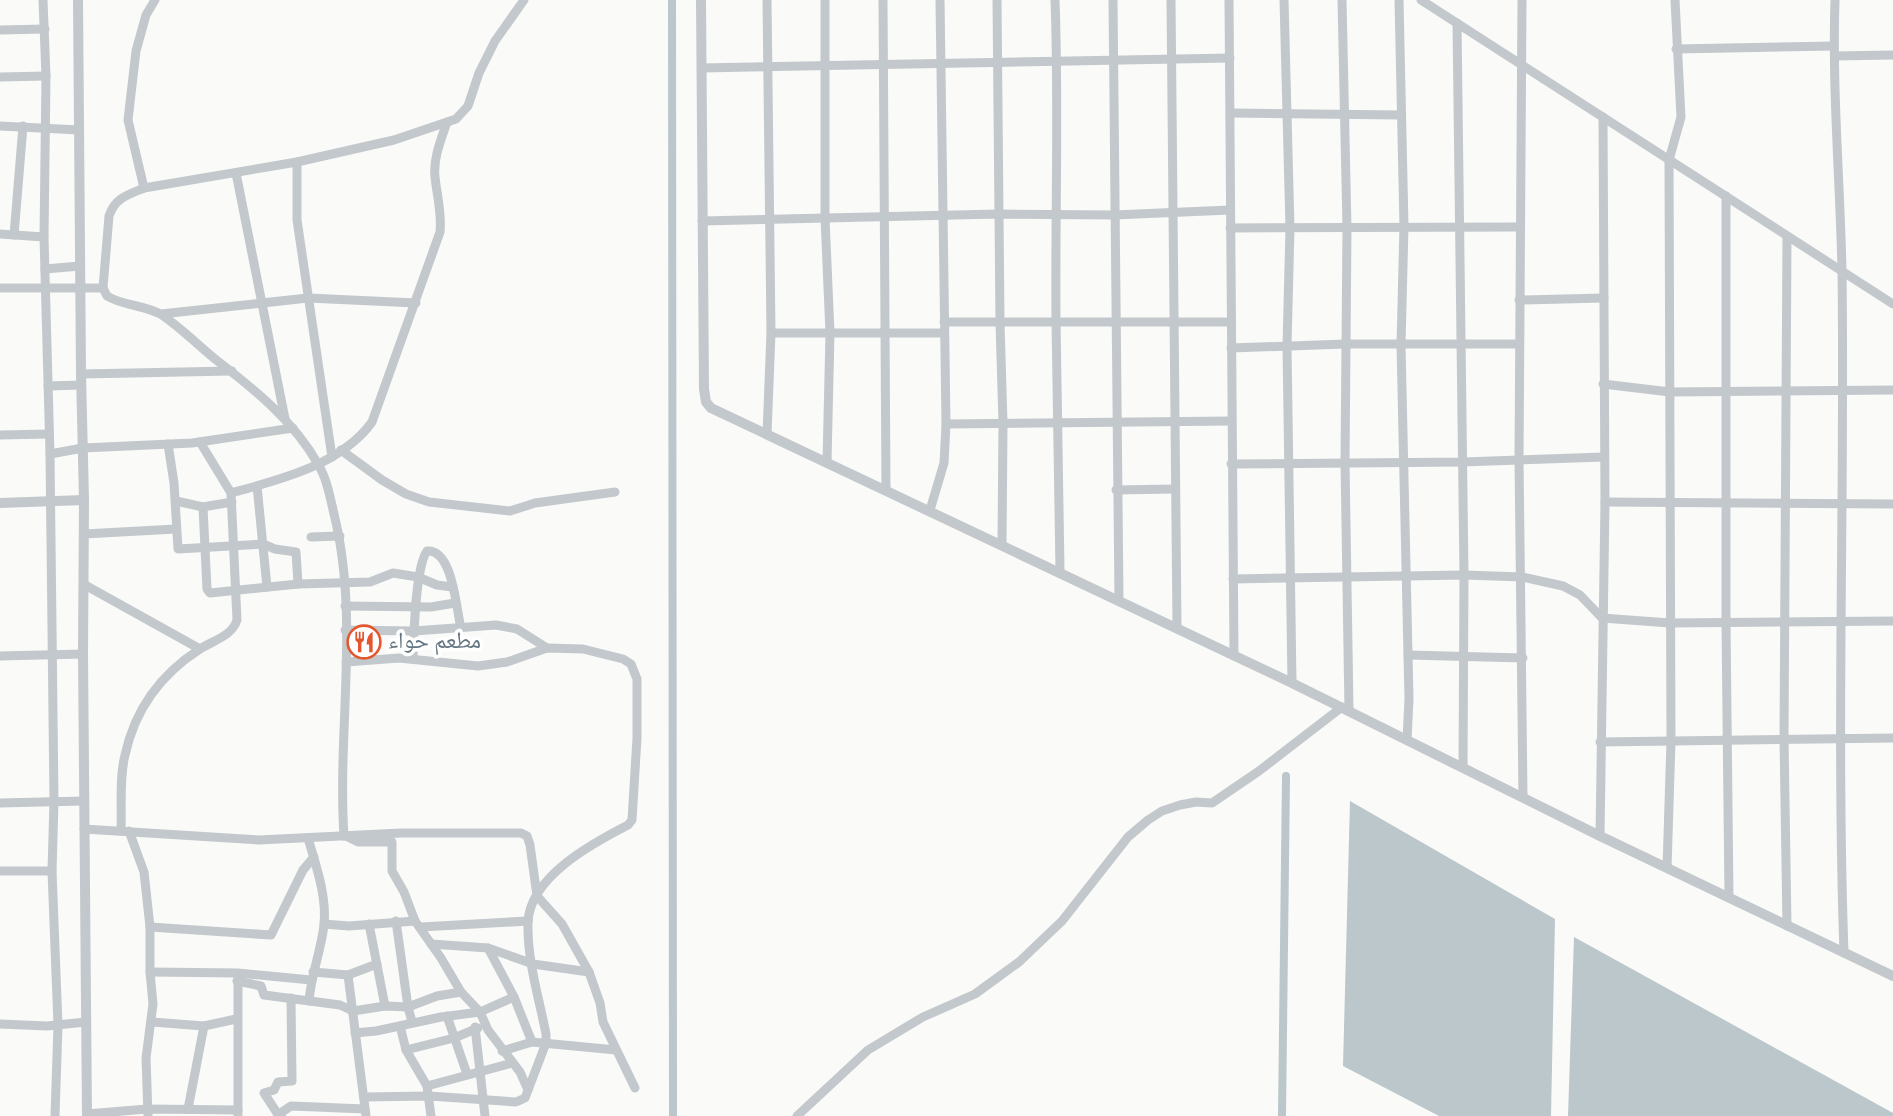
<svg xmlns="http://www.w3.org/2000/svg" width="1893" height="1116" viewBox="0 0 1893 1116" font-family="Overpass,'Noto Naskh Arabic',sans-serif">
	<rect width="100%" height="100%" fill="#fafaf8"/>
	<g fill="#bbc7cb">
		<path d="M1350,801L1555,919L1551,1116H1439L1343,1066Z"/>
		<path d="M1574,937L1893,1113V1116H1568Z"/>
	</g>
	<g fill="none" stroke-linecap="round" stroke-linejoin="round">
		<g stroke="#bbc7cb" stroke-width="8">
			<path d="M672,0L673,1116"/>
			<path d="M1282,1116L1286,776"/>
		</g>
		<g stroke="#c3c8cc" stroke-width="9">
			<path d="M43,0L46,76L44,237L50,454L54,801L52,871L58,1025L55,1116"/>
			<path d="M825,0V218L830,333L827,462"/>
			<path d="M883,0L886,490"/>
			<path d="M997,0L1000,323L1003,423L1002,545"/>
			<path d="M1055,0C1059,107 1055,214 1056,320C1057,404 1059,488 1060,571"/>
			<path d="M1113,0L1119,600"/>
			<path d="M1171,0L1177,627"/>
			<path d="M1229,0L1234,656"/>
			<path d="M1284,0L1290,228L1287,346L1292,683"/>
			<path d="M1342,0L1347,228L1345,462L1349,710"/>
			<path d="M1399,0L1404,226L1401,345L1409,699L1407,740"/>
			<path d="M1421,0L1893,304"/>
			<path d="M1522,0L1519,459L1523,797"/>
			<path d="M1835,0C1832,90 1840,180 1842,270C1845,497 1836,725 1844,953"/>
			<path d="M1457,23L1464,575L1463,768"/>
			<path d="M0,30L45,29"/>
			<path d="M1676,49L1834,46"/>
			<path d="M1835,56L1893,55"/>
			<path d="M702,68L1230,58"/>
			<path d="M0,77L46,76"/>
			<path d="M1231,113L1401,115"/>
			<path d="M0,126L79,130"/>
			<path d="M297,162V220L332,457"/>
			<path d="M236,173L285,419"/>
			<path d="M144,188L128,120L136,51L146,15L155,0"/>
			<path d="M1726,196V623L1729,898"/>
			<path d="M702,221L998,214L1114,215L1230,210"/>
			<path d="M1230,228L1519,227"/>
			<path d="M0,234L44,237"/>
			<path d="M14,235L23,126"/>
			<path d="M1787,237L1784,738L1787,926"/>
			<path d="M45,269L80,266"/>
			<path d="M0,288H103"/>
			<path d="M1519,300L1604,298"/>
			<path d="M161,314L308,298L416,303"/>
			<path d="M944,322H1231"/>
			<path d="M771,333H944"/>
			<path d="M1231,348L1345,344H1519"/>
			<path d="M81,374L232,371"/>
			<path d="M1603,384L1670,392L1893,390"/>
			<path d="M48,386L81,385"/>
			<path d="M946,424L1231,421"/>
			<path d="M767,434L771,333L767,0"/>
			<path d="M0,435L49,434"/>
			<path d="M168,444L174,483L178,549L263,544L275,549L296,552L298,584"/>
			<path d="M341,450L382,480L406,494L429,502L510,511L535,503L615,492"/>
			<path d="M50,454L83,448L192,443L293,428"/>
			<path d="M1231,464L1463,462L1604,457"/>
			<path d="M257,486L267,587"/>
			<path d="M1116,490L1174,489"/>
			<path d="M231,493C279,480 341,465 372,422L440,232C442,213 437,196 435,177C433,158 441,140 447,122"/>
			<path d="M176,501L203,507L232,502"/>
			<path d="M1605,502L1893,504"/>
			<path d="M203,507L207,589L210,593L298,584L370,582L393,573L418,577L437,585L452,587"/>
			<path d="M930,510L944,463L946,424L940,0"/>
			<path d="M84,534L176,529"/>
			<path d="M311,537L340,536"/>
			<path d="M1233,579L1464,575L1522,577L1563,586L1580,595L1602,618L1670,623L1893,621"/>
			<path d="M85,585L200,649"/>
			<path d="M345,606L431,607L455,603"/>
			<path d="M345,630L414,631L496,625L517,629L547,648"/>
			<path d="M1408,655L1523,658"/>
			<path d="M0,656L83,654"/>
			<path d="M413,659C414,636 415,568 427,551C453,549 456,609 461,628"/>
			<path d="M346,662L399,658L478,666L507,662L547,648L583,649L623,659L631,664L637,679V738L632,820L628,825C593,843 529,877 528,923C527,960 539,998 546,1034V1043L525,1098L516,1102L429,1096L364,1097"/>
			<path d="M1600,742L1893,738"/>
			<path d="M0,803L84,801"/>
			<path d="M84,829L259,840L401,833H521L527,836L530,845L537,896L562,924L589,972L600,1003L603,1022L635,1088"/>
			<path d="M121,830C122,806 119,779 125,755C135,709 161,674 200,649C214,640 232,636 237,620L231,493L200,442"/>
			<path d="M129,831L144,872L150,927V972L153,1004L146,1058L148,1116"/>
			<path d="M344,836C337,729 360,619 334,514C330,497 327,479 318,464C293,420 254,389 215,359C198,345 181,328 162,315C146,305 123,306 107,296L103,288L109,216C115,198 127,195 144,188L297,162L394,140L456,119L468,106L479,73L495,41L524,0"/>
			<path d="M346,836L358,842H392V871L404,892L415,921L441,958L461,992L480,1012L488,1030L520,1072L528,1090"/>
			<path d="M1600,836L1605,502L1603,117"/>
			<path d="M308,838C316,866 327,896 324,925C321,951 311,975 309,1001"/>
			<path d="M1667,868L1671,741L1669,160L1681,117L1675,0"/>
			<path d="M0,871H52"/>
			<path d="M396,921L408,1007L412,1022"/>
			<path d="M324,924L349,926L415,921"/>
			<path d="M369,924L385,1006"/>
			<path d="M150,927L271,935L303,870L314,857"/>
			<path d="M421,927L528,921"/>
			<path d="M431,944L488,948L533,964L589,972"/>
			<path d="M488,948L514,997L532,1042"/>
			<path d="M150,972L238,973L311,980"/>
			<path d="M313,972L348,975L377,964"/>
			<path d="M348,975L366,1116"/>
			<path d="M238,978V1116"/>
			<path d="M237,981L261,986L264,995L340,1005L353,1011L385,1006L408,1007L437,996L461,992"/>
			<path d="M447,1016L467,1074"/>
			<path d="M152,1022L204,1026L236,1019"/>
			<path d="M0,1024L47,1026L86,1022"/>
			<path d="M400,1026L406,1050L427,1086L431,1116"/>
			<path d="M475,1027L485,1116"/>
			<path d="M355,1033L376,1031L441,1017L480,1012L514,997"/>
			<path d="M406,1050L454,1038L478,1028"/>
			<path d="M502,1051L532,1042L616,1050"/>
			<path d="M427,1086L512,1063"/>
			<path d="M188,1109L204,1026"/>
			<path d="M87,1114L147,1109L238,1110"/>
			<path d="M279,1116L264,1093L274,1090L278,1082L292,1081L291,998"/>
			<path d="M281,1116L282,1112L291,1106L365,1109"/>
			<path d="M797,1116L868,1050L923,1017L975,994L1019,962L1062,921L1128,837L1148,820L1162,811L1180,805L1196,802L1212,803L1259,771L1342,707"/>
		</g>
		<g stroke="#c3c8cc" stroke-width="10">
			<path d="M78,0L81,374L84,500L83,654L87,1116"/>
			<path d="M701,0L704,389L706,402L711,408L1292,683L1600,836L1893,976"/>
			<path d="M0,503L84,500"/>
		</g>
	</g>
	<defs>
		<symbol id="restaurant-ring" viewBox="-11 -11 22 22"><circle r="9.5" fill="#fff" stroke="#e4572e" stroke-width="1.5"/><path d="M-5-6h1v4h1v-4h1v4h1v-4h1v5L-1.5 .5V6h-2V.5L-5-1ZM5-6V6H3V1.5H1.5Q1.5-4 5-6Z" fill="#e4572e"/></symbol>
	</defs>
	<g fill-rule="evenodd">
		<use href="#restaurant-ring" x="345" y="623" width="38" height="38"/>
	</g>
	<g text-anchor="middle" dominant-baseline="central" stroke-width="7" stroke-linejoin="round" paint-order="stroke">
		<g font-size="23" fill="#657683" stroke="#fff" text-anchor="start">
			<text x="388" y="642">مطعم حواء</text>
		</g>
	</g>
</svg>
